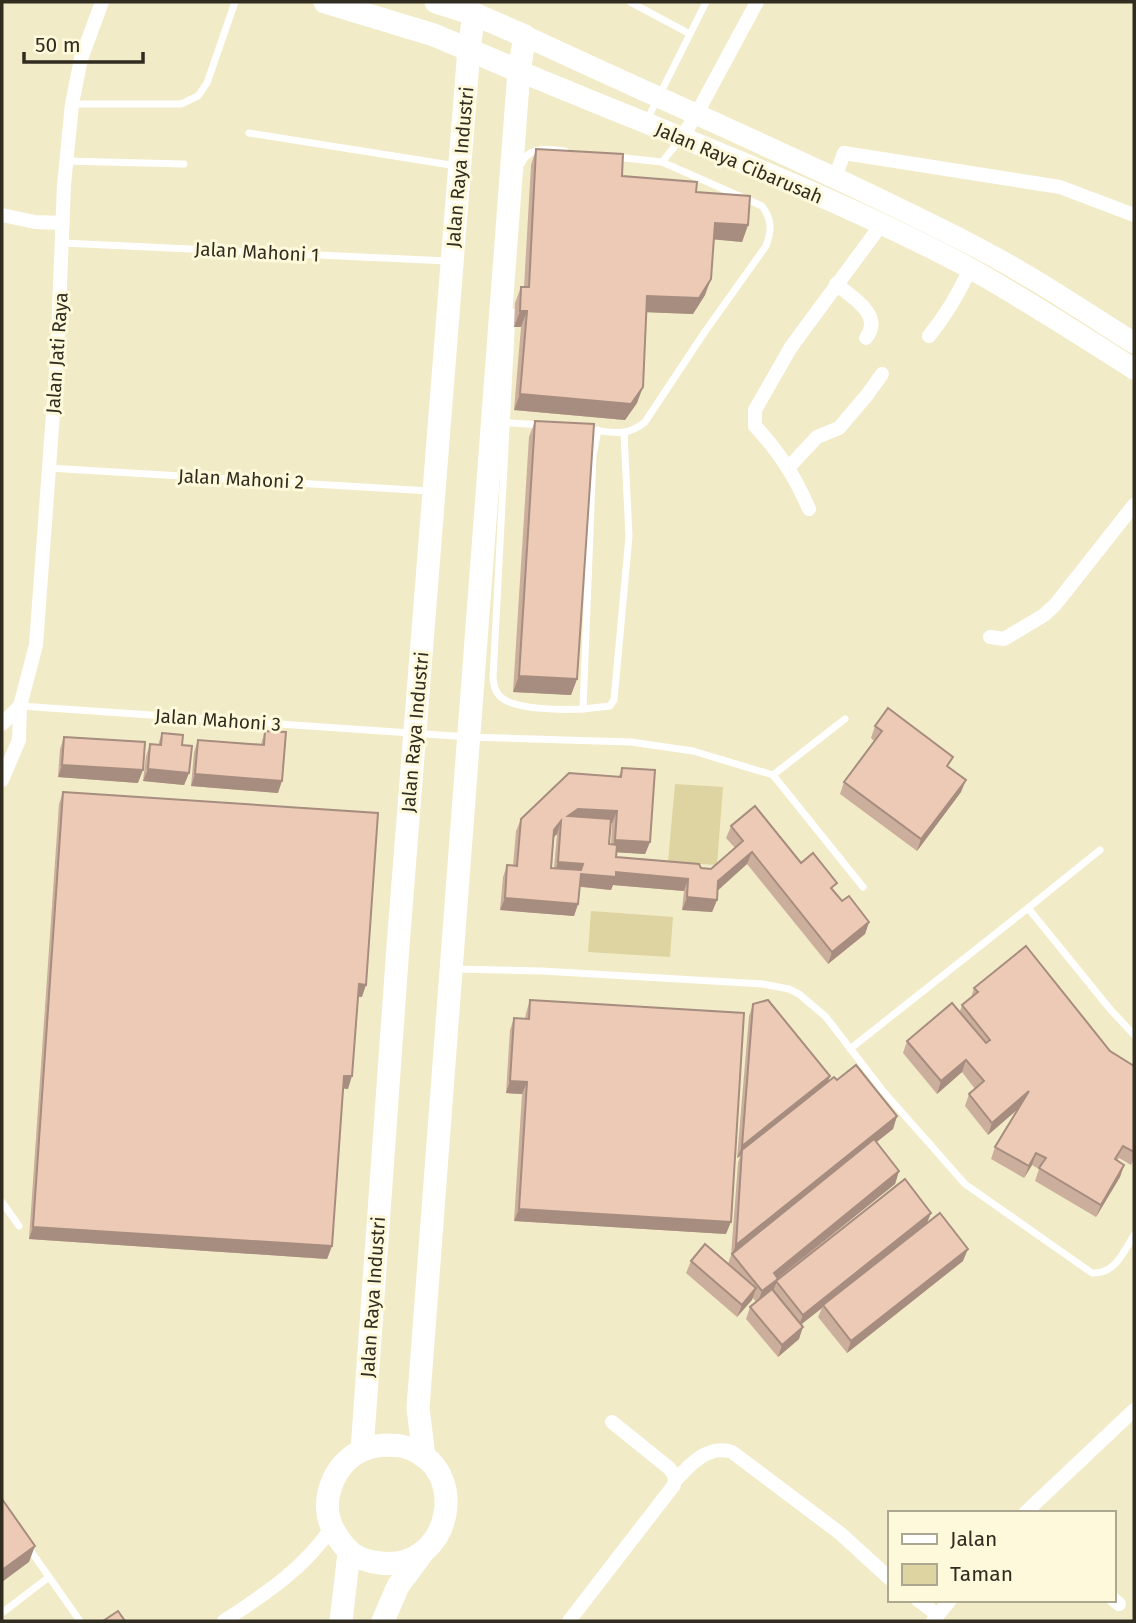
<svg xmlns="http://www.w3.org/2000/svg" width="1136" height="1623" viewBox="0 0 1136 1623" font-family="'Fira Sans',sans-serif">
	<rect width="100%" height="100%" fill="#f2ebc7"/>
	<g fill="#ded4a1">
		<path d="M675,784L723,787L717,865L668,862Z"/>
		<path d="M591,911L673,917L670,957L588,952Z"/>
	</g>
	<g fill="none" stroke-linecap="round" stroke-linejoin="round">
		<g stroke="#fff" stroke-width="7">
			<path d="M630,2L690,34"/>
			<path d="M72,104H181L198,96L207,83L235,2"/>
			<path d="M647,120L706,2"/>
			<path d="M249,133L457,166"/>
			<path d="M66,161L184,164"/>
			<path d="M662,162L679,141"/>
			<path d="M521,164C529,146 547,149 565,151"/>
			<path d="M62,243L448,261"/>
			<path d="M512,312L493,678C494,686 495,693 502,698C517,710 563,710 583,709L593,455L598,430"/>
			<path d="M497,422L541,425"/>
			<path d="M584,429C609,431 624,439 645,422L704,333L766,246C772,229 772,220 762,206L662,162L615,157"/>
			<path d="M48,468L430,491"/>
			<path d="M20,706L469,737L631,742L693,751L773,775L863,887"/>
			<path d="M583,709L610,706L614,700L629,536L624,433"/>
			<path d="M773,775L845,719"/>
			<path d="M1028,908L1100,850"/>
			<path d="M456,969L542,971L763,984L789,989L799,994L826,1017L883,1091L965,1184L1092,1273C1115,1274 1123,1253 1134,1235"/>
			<path d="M850,1049L1028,908L1110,1009L1134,1035"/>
			<path d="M2,1202L19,1226"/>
			<path d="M28,1547L80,1621"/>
			<path d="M2,1613L49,1577"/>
		</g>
		<g stroke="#fff" stroke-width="14">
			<path d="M681,139L696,115L757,2"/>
			<path d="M835,178L844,153L1060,187L1134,215"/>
			<path d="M2,215L35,222L63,223"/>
			<path d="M836,284C852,297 884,315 866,338"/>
			<path d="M929,336C946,315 959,293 970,269"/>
			<path d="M789,467L817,437L839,428L867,395L882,374"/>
			<path d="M809,509C795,476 779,452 755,426V410L791,347L881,225"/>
			<path d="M990,637L1004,639L1044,615L1055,605L1134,505"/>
			<path d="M2,724L20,706"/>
			<path d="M2,780L19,740L20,706L36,645L57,359L64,185L72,104L81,59L102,2"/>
			<path d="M676,1480C690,1464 709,1444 732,1452L841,1534L889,1578"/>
			<path d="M1025,1513L1134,1410"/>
			<path d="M1113,1599L1119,1604"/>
			<path d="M918,1600L938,1615"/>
			<path d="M224,1621C265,1594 304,1569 332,1527"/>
			<path d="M569,1621L674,1485C676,1477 674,1474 669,1468L612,1422"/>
			<path d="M933,1621L950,1600"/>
		</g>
		<g stroke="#fff" stroke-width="21">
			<path d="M525,36C675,106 828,171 976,247C1030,275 1082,310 1134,343"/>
			<path d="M519,71C667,133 819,189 962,264C1021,296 1077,333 1134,369"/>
		</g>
		<g stroke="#fff" stroke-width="23">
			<path d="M325,2L434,35L519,71"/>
			<path d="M383,1445C390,1445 398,1445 405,1447C473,1467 451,1572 380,1563C356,1560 346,1552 334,1531C318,1503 333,1463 363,1450C369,1447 377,1446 383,1445Z"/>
			<path d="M362,1450L398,946L469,49L474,14"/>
			<path d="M424,1457L418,1408L519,71L525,36L474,14L436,2"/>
			<path d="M341,1621L349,1553"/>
			<path d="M383,1621L398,1586L421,1555"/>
		</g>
	</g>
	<g fill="#ccae9d" fill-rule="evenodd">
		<path d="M536,149L622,176L696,192L748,225L742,242L714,239L705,295L693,314L646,312L637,403L625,420L514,410L521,327H514L515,303L521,287H524L531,165Z"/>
		<path d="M535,421L577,679L571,695L513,692L529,437Z"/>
		<path d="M875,726L949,767L961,792L917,851L840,794L844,782L874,741L871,738Z"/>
		<path d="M265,731L278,793L191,786L194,752L198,740L261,744Z"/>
		<path d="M162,733L182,745L189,773L184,785L143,781L146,756L150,744L158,745Z"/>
		<path d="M64,737L138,783L58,777L60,749Z"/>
		<path d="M622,768L650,842L645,854L617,852L616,857L711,869L735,848L726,838L731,826L801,863L834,891L842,901L869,922L865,934L828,964L747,864L717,890V900L712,912L682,910L684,891L613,885L611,890L580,887L578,904L574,916L500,910L503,877L507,865L513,866L516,831L521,819L619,776ZM611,823H612L611,845L609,844ZM557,834L554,868H551L553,838Z"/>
		<path d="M63,792L362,997H358L348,1089L343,1088L332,1246L327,1259L29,1239L59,804Z"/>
		<path d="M974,988L1110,1051L1134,1066V1159L1131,1165L1119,1158L1117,1161L1124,1165L1120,1177L1096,1217L1035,1181L1039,1169L1032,1165L1024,1178L991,1159L995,1147L1018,1109L988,1135L965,1106L969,1094L975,1089L962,1072L937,1094L903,1053L907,1041L960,1011L962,1005L971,998Z"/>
		<path d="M530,1000L726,1234L514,1221L522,1094L506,1093L510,1030L514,1018L525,1019L526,1013Z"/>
		<path d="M753,1004L828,1082L837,1080L897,1116L893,1129L876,1142L899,1171L895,1184L778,1279L777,1281L931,1213L927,1223L963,1261L847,1353L818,1317L822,1308L801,1324L799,1339L778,1357L746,1319L750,1307L756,1302L753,1298L737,1317L686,1273L691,1261L728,1264L731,1255L738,1163L740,1156L737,1158L749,1016Z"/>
	</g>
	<g fill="#a68d7f">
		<path d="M715,223L748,225L742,242L709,239Z"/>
		<path d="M711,279L705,295L693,314L641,312L647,296Z"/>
		<path d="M520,311H527L521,327H514Z"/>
		<path d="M643,387L637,403L625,420L514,410L520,394Z"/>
		<path d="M519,676L577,679L571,695L513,692Z"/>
		<path d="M62,765L143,770L138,783L58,777Z"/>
		<path d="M148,769L189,773L184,785L143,781Z"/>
		<path d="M195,774L282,781L278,793L191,786Z"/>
		<path d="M966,780L961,792L917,851L921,839Z"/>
		<path d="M578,809L617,811L612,823L573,821L568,816Z"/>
		<path d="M561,821L557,834L549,842L554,830Z"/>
		<path d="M615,840L650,842L645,854L610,852Z"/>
		<path d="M752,852L747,864L714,894L718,881Z"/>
		<path d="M558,862L583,864L578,876L554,875Z"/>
		<path d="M616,872L688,879L684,891L613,885L611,890L576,886L581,874Z"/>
		<path d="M687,897L717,900L712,912L682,910Z"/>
		<path d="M505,898L578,904L574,916L500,910Z"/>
		<path d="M869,922L865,934L828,964L832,952Z"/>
		<path d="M359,984L366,985L362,997L354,996Z"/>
		<path d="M966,1060L962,1072L937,1094L941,1081Z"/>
		<path d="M344,1076H352L348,1089L339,1088Z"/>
		<path d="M830,1076L826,1088L742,1150L740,1156L737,1158L742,1146Z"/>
		<path d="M510,1081L527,1082L522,1094L506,1093Z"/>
		<path d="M1029,1091L1025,1103L988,1135L992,1123Z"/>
		<path d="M897,1116L893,1129L734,1256L732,1254L736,1245Z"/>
		<path d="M1036,1153L1032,1165L1024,1178L1029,1166Z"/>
		<path d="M1124,1165L1120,1177L1096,1217L1101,1205Z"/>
		<path d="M899,1171L895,1184L769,1285L774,1273Z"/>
		<path d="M519,1209L731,1222L726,1234L514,1221Z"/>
		<path d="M931,1213L926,1225L823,1305L822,1308L798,1327L803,1315Z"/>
		<path d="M33,1227L332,1246L327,1259L29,1239Z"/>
		<path d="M968,1249L963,1261L847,1353L851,1341Z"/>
		<path d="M778,1279L773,1291L757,1304L762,1291Z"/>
		<path d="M756,1288L752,1300L737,1317L742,1305Z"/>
		<path d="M803,1327L799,1339L778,1357L782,1345Z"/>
		<path d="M35,1546L29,1562L2,1582V1570Z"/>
	</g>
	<g fill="#edcab6" stroke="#a68d7f" stroke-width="2" fill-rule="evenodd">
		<path d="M536,149L623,154L622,176L697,182L696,192L750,196L748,225L715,223L711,279L699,298L647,296L643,387L631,404L520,394L527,311H520L521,287H529Z"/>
		<path d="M535,421L594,424L577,679L519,676Z"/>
		<path d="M888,708L953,757L947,766L966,780L921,839L844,782L882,731L875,726Z"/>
		<path d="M265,731L286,732L282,781L195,774L198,740L264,745Z"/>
		<path d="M162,733L183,735L182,745L192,746L189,773L148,769L150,744L161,745Z"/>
		<path d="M64,737L145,742L143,770L62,765Z"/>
		<path d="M622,768L655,770L650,842L615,840L617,811L578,809L568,816L611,819L609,844L617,845L616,857L699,864L701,868L711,869L743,841L731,826L755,806L801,863L813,853L837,883L831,888L842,901L849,896L869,922L832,952L752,852L718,881L717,900L687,897L688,879L616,872V877L581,874L578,904L505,898L507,865L517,866L521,819L569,773L621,777ZM561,821L558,862L583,864L581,870L551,868L554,830Z"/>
		<path d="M63,792L378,813L366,985L359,984L352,1076H344L332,1246L33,1227Z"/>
		<path d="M1026,946L1110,1051L1134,1066V1152L1123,1146L1115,1159L1124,1165L1101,1205L1039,1168L1046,1158L1036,1153L1029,1166L995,1147L1029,1091L992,1123L969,1094L984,1081L966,1060L941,1081L907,1041L952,1003L986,1043L990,1040L962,1005L978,992L974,988Z"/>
		<path d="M530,1000L744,1013L731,1222L519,1209L527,1082L510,1081L514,1018L529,1019Z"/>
		<path d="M768,1000L830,1076L742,1146L753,1004Z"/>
		<path d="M856,1065L897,1116L736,1245L742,1150L834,1077L837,1080Z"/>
		<path d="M874,1139L899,1171L774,1273L778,1279L762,1291L732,1254Z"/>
		<path d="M905,1179L931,1213L803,1315L776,1281Z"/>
		<path d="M940,1213L968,1249L851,1341L823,1305Z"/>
		<path d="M705,1244L756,1288L742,1305L691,1261Z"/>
		<path d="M772,1289L803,1327L782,1345L750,1307Z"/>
		<path d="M2,1499L35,1546L2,1570Z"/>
		<path d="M118,1611L125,1621H103Z"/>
	</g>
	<g text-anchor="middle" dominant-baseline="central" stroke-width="6" stroke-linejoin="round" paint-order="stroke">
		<g font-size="19" fill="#302d20" stroke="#fef9db">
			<text transform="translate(739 163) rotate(23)">Jalan Raya Cibarusah</text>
			<text transform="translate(460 167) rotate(-85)">Jalan Raya Industri</text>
			<text transform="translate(257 252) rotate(3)">Jalan Mahoni 1</text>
			<text transform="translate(57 353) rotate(-86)">Jalan Jati Raya</text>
			<text transform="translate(241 479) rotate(3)">Jalan Mahoni 2</text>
			<text transform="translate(218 720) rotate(4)">Jalan Mahoni 3</text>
			<text transform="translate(415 732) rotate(-85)">Jalan Raya Industri</text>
			<text transform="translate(373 1297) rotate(-86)">Jalan Raya Industri</text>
		</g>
	</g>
	<rect width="1136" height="1623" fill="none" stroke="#302d20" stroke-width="7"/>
	<rect x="888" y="1511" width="228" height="91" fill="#fef9db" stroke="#aca790" stroke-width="2"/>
	<rect x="902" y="1534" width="35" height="10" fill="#ffffff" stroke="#aca790" stroke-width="2"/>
	<text x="950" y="1546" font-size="21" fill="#302d20">Jalan</text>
	<rect x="902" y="1564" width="35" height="21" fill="#ded4a1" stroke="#aca790" stroke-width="2"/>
	<text x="950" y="1581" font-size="21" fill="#302d20">Taman</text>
	<path d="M24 52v10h119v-10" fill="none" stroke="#302d20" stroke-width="3.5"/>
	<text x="35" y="52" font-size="21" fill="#302d20" stroke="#fef9db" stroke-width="5" paint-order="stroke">50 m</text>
</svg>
